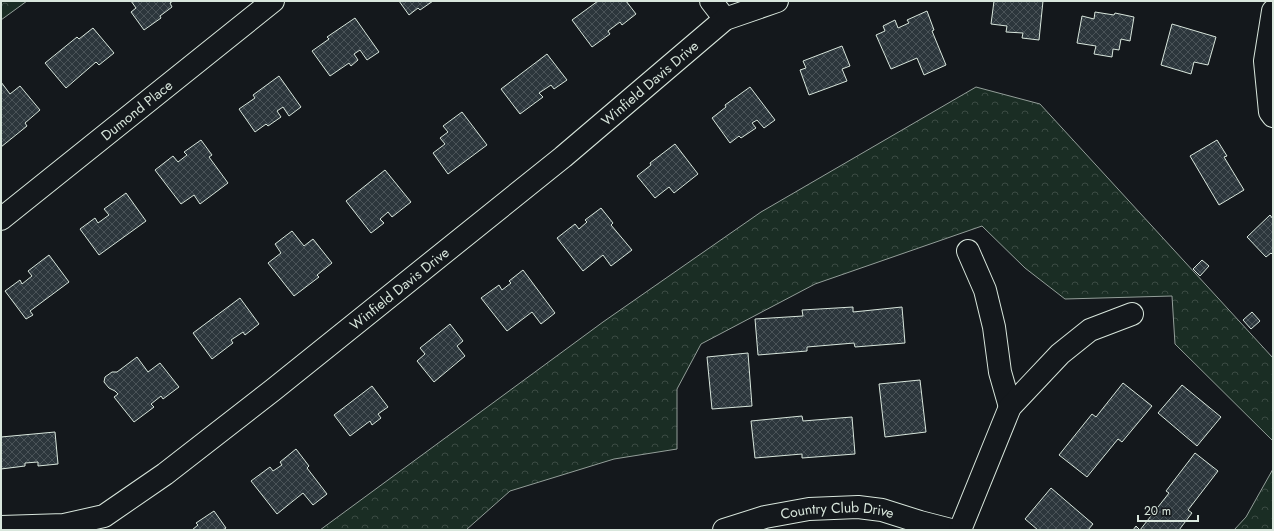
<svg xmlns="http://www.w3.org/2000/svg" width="1274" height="531" viewBox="0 0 1274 531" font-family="Jost,sans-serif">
	<defs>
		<pattern id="forest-crowns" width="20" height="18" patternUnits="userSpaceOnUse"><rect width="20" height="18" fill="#1a2d24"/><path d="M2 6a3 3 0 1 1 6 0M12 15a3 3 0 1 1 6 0" fill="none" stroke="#3b4b43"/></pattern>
		<pattern id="building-cross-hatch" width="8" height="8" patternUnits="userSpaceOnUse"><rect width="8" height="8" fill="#2c363c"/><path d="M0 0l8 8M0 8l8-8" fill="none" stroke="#4a5358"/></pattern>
	</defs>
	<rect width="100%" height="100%" fill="#14181c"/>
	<g fill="url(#forest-crowns)" stroke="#939e99">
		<path d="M1,1H27L1,20Z"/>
		<path d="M976,87L1040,104L1273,358V441L1175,344L1172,296L1065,299L1025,268L982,226L815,284L701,344L677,389V449L614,459L510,491L466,530H320L603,322L761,212Z"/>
		<path d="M1273,469V530H1234L1246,517Z"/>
	</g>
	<g fill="url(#building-cross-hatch)" stroke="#d8e6dc">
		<path d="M131,1H173L170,3L172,7L160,16L161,18L144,30L131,12L136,8Z"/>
		<path d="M399,1H433L420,10L418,8L409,15Z"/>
		<path d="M598,1H626L636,14L622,25L620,22L608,31L610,34L592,47L572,20Z"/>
		<path d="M994,1H1043L1039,40L1022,38L1023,33L1006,32L1007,26L991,24Z"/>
		<path d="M927,11L934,30L932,31L946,65L924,75L917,58L891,69L876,35L885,31L883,26L895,20L898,28L909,23L907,20Z"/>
		<path d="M1095,12L1114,15L1115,13L1134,17L1130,41L1121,39L1119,50L1113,49L1112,57L1094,54L1096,46L1077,43L1082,16L1094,19Z"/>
		<path d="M355,18L379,52L367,60L360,50L354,54L358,60L351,66L349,63L330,76L312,51L329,39L327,37Z"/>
		<path d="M1172,24L1216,37L1208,65L1194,62L1191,74L1161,65Z"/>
		<path d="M93,28L114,53L99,65L96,62L66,88L45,63L77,37L79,39Z"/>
		<path d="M842,46L850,66L842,69L847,81L809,95L800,70L806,68L803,61Z"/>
		<path d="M547,54L567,80L554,89L551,85L539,93L543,97L520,114L501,89Z"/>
		<path d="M279,76L301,107L289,116L283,107L277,111L281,117L268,126L266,124L255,132L239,109L255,98L253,95Z"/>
		<path d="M1,82L10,94L20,86L40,110L25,123L27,126L1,147Z"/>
		<path d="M750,87L775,120L764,128L757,120L752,123L756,128L741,138L739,136L730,143L712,118L726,107L725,105Z"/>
		<path d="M462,112L487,145L448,174L433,153L445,144L440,138L448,132L443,126Z"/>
		<path d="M201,140L212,155L209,157L228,183L200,204L194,195L181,204L155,170L173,156L178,162L187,155L184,152Z"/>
		<path d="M1217,140L1227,156L1224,157L1244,190L1219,205L1190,156Z"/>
		<path d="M675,144L698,174L674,193L669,187L655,198L637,176L651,165L650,163Z"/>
		<path d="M385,170L411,202L392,217L388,212L380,219L384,223L371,233L346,201Z"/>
		<path d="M126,193L146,221L99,255L80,229L95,218L98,223L109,215L104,209Z"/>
		<path d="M601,208L613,223L611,225L632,250L611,266L603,255L583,271L557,238L575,224L579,229L587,222L585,220Z"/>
		<path d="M1270,215L1273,219V255L1271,253L1266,257L1247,237Z"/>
		<path d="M292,231L304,246L313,239L332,263L317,275L319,277L294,296L268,263L281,253L275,244Z"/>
		<path d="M49,255L69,282L30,311L33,315L26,319L5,291L20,280L22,284L32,276L28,271Z"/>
		<path d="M1202,260L1209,266L1200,276L1193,269Z"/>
		<path d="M523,270L555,313L541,324L532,312L507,331L481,298L499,285L502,290L511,283L509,281Z"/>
		<path d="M240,298L259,324L245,335L243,332L231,340L233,343L212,359L193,333Z"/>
		<path d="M853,307V312L902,307L905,343L855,347L854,343L807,347V351L758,355L755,319L803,316L802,310Z"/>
		<path d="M1252,312L1260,321L1251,329L1243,320Z"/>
		<path d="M450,324L463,341L457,346L465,356L434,382L417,361L425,354L420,348Z"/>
		<path d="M748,353L752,406L712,409L707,357Z"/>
		<path d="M137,357L148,372L160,363L179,387L163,399L161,396L151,404L154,407L134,422L114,397L118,394L115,391L109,388L104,382L105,377L112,372H117Z"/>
		<path d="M920,380L926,432L885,437L879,384Z"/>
		<path d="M1123,383L1152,406L1122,442L1118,439L1087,477L1059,455L1092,414L1096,417Z"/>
		<path d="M1182,385L1221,417L1197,446L1158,413Z"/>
		<path d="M372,386L388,407L378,414L381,418L372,425L370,421L350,436L334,415Z"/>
		<path d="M802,416L803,421L852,417L855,454L802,458V454L755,458L751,421Z"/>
		<path d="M55,432L58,464L38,466V462L25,463V466L1,469V437Z"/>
		<path d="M296,449L309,466L307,468L327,494L313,505L303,493L277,514L251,481L270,467L273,471L282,465L280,462Z"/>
		<path d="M1195,453L1218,471L1188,510L1192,513L1179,530H1133L1136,526L1140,530L1169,493L1166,491Z"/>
		<path d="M1051,488L1093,524L1088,530H1038L1025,519Z"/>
		<path d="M214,511L226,528L223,530H192L198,525L196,523Z"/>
	</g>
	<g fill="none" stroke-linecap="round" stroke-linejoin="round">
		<defs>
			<g id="minor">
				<path d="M711,1L725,19"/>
				<path d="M1273,11L1265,61L1270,112L1273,116"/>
				<path id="s1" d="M1,219L273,1"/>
				<path d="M968,251L985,290L994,327L1000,372L1010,407"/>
				<path id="s2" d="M1,527L64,525L104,516L165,474L273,390L563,157L725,19L777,1"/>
				<path id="s3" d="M724,530L765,517L809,509L858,507L882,510L920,522L951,530"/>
				<path d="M960,530L1010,407L1060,354L1090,330L1132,314"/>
			</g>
		</defs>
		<use href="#minor" stroke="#d8e6dc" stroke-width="24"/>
		<use href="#minor" stroke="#14181c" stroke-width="22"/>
	</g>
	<g text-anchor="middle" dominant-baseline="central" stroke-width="3" stroke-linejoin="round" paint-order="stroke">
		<g font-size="14" fill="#d8e6dc" stroke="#14181c">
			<text stroke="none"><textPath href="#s2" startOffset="801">Winfield Davis Drive</textPath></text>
			<text stroke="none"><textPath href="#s1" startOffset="174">Dumond Place</textPath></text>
			<text stroke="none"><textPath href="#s2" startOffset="477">Winfield Davis Drive</textPath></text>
			<text stroke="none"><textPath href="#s3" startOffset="116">Country Club Drive</textPath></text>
		</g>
	</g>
	<rect width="1274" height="531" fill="none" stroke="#d8e6dc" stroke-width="4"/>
	<path d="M1138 515v6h60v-6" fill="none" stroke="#d8e6dc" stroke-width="2"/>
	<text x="1144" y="515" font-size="12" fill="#d8e6dc" stroke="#14181c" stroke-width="3" paint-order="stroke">20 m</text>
</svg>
